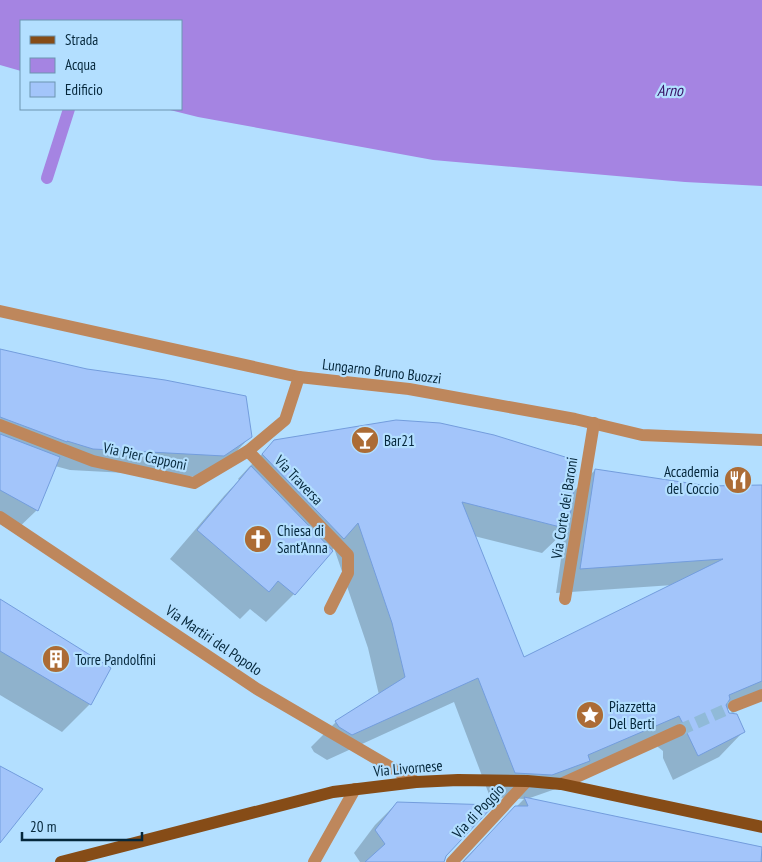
<svg xmlns="http://www.w3.org/2000/svg" width="762" height="862" viewBox="0 0 762 862" font-family="'PT Sans Narrow',sans-serif">
	<rect width="100%" height="100%" fill="#b3dfff"/>
	<path fill="#a584e2" d="M0,0H762V186L685,182L433,160L198,117L166,109H181V21H21V71L0,65Z"/>
	<g fill="#0003" fill-rule="evenodd">
		<path d="M0,354L251,436L229,459L201,477L70,470L55,466L37,510L14,532L0,524Z"/>
		<path d="M275,441L572,493L595,470L708,487L762,486V695L725,710L732,715L743,732L719,757L673,780L663,758V751L658,747L654,740L564,786L527,799L762,847V862H462L524,799L490,797L454,702L327,760L314,752L311,747L336,722L379,695L368,648L334,548L294,594L266,622L250,609L240,619L170,559L224,496L239,480L238,479L250,466ZM565,531L556,593L673,585L523,658L474,536L542,553Z"/>
		<path d="M0,600L90,704L62,732L0,695Z"/>
		<path d="M397,803L445,856L443,862H360L354,853L375,825Z"/>
	</g>
	<g fill="none" stroke-linecap="round" stroke-linejoin="round">
		<path stroke="#a584e2" stroke-width="12" d="M47,178L69,109"/>
	</g>
	<g fill="#a3c5fa" stroke="#739ddd">
		<path d="M0,349L87,369L165,380L246,396L252,437L224,456L93,449L67,441V442L0,417Z"/>
		<path d="M396,420L440,423L494,435L578,461L568,529L462,502L524,657L723,559L580,569L595,469L708,486L762,485V681L729,695L730,699L726,705L729,713L737,714L745,732L698,756L687,733V726L682,722L679,716L588,755L590,761L552,775L515,773L478,678L352,735L339,727L335,721L405,677L392,623L358,523L344,539L262,454L274,440Z"/>
		<path d="M0,434L60,457L38,511L0,490Z"/>
		<path d="M251,466L333,551L295,595L278,581L269,592L197,530Z"/>
		<path d="M0,599L111,668L91,705L0,651Z"/>
		<path d="M0,766L43,789L0,843Z"/>
		<path d="M524,797L762,847L761,862H463L515,806H528Z"/>
		<path d="M397,802L494,805L446,856L444,862H365L385,844L375,830Z"/>
	</g>
	<g fill="none" stroke-linecap="round" stroke-linejoin="round">
		<path stroke="#90bad8" stroke-width="12" stroke-dasharray="12 6" stroke-linecap="butt" d="M680,730L734,706"/>
		<g stroke="#be875c" stroke-width="12">
			<path d="M0,311L299,377L409,389L575,419L642,435L762,440"/>
			<path d="M0,425L93,461L194,483L248,451L285,420L299,377"/>
			<path d="M248,451L348,555V573L330,609"/>
			<path d="M0,517L257,689L416,782"/>
			<path d="M565,599L594,423"/>
			<path d="M734,706L762,695"/>
			<path d="M561,784L680,730"/>
			<path d="M314,862L355,789"/>
			<path d="M452,862L527,781"/>
		</g>
		<path stroke="#864c17" stroke-width="12" d="M61,862L333,792L416,782L458,780L527,781L561,784L762,827"/>
	</g>
	<defs>
		<symbol id="bar-disc" viewBox="-11 -11 22 22"><circle r="9.5" fill="#ac6c35" stroke="#b3dfff"/><path d="M-6-5H6L.8 .8V4.5H3.5V6h-7V4.5H-.8V.8Z" fill="#fff"/></symbol>
		<symbol id="restaurant-disc" viewBox="-11 -11 22 22"><circle r="9.5" fill="#ac6c35" stroke="#b3dfff"/><path d="M-5-6h1v4h1v-4h1v4h1v-4h1v5L-1.5 .5V6h-2V.5L-5-1ZM5-6V6H3V1.5H1.5Q1.5-4 5-6Z" fill="#fff"/></symbol>
		<symbol id="church-disc" viewBox="-11 -11 22 22"><circle r="9.5" fill="#ac6c35" stroke="#b3dfff"/><path d="M-1.2-6h2.4v3.5h3.3v2.4h-3.3V6h-2.4V-.1h-3.3v-2.4h3.3Z" fill="#fff"/></symbol>
		<symbol id="building-disc" viewBox="-11 -11 22 22"><circle r="9.5" fill="#ac6c35" stroke="#b3dfff"/><path d="M-4-6H4V6H1V3H-1V6H-4ZM-2.5-4.3h1.7v1.8h-1.7ZM.8-4.3h1.7v1.8H.8ZM-2.5-1h1.7V.8h-1.7ZM.8-1h1.7V.8H.8Z" fill="#fff"/></symbol>
		<symbol id="sight-disc" viewBox="-11 -11 22 22"><circle r="9.5" fill="#ac6c35" stroke="#b3dfff"/><path d="M0-6L1.8-2.2L6-1.7L2.9 1.2L3.7 5.4L0 3.3L-3.7 5.4L-2.9 1.2L-6-1.7L-1.8-2.2Z" fill="#fff"/></symbol>
	</defs>
	<g fill-rule="evenodd">
		<use href="#bar-disc" x="349" y="424" width="32" height="32"/>
		<use href="#restaurant-disc" x="722" y="464" width="32" height="32"/>
		<use href="#church-disc" x="242" y="523" width="32" height="32"/>
		<use href="#building-disc" x="40" y="643" width="32" height="32"/>
		<use href="#sight-disc" x="574" y="699" width="32" height="32"/>
	</g>
	<g text-anchor="middle" dominant-baseline="central" stroke-width="4.5" stroke-linejoin="round" paint-order="stroke">
		<g font-size="15" fill="#05273b" stroke="#b3dfff">
			<text transform="translate(382 371) rotate(7)">Lungarno Bruno Buozzi</text>
			<text transform="translate(145 456) rotate(12)">Via Pier Capponi</text>
			<text transform="translate(299 480) rotate(46)">Via Traversa</text>
			<text transform="translate(564 508) rotate(-81)">Via Corte dei Baroni</text>
			<text transform="translate(214 640) rotate(34)">Via Martiri del Popolo</text>
			<text transform="translate(408 768) rotate(-5)">Via Livornese</text>
			<text transform="translate(478 811) rotate(-47)">Via di Poggio</text>
		</g>
		<g font-size="15" fill="#05273b" stroke="#b3dfff" text-anchor="start">
			<text x="384" y="440">Bar21</text>
			<text x="719" y="471" text-anchor="end">Accademia<tspan x="719" dy="17">del Coccio</tspan></text>
			<text x="277" y="530">Chiesa di<tspan x="277" dy="17">Sant'Anna</tspan></text>
			<text x="75" y="659">Torre Pandolfini</text>
			<text x="609" y="706">Piazzetta<tspan x="609" dy="17">Del Berti</tspan></text>
		</g>
		<g font-size="16" font-style="italic" fill="#370f63" stroke="#b3dfff">
			<text x="670" y="90">Arno</text>
		</g>
	</g>
	<rect x="20" y="20" width="162" height="90" fill="#b3dfff" stroke="#6d95b1"/>
	<rect x="30" y="36" width="25" height="8" fill="#864c17" stroke="#6d95b1"/>
	<text x="65" y="45" font-size="15" fill="#05273b">Strada</text>
	<rect x="30" y="58" width="25" height="15" fill="#a584e2" stroke="#6d95b1"/>
	<text x="65" y="70" font-size="15" fill="#05273b">Acqua</text>
	<rect x="30" y="82" width="25" height="15" fill="#a3c5fa" stroke="#6d95b1"/>
	<text x="65" y="95" font-size="15" fill="#05273b">Edificio</text>
	<path d="M22 832v8h120v-8" fill="none" stroke="#05273b" stroke-width="2.5"/>
	<text x="30" y="832" font-size="15" fill="#05273b" stroke="#b3dfff" stroke-width="4" paint-order="stroke">20 m</text>
</svg>
